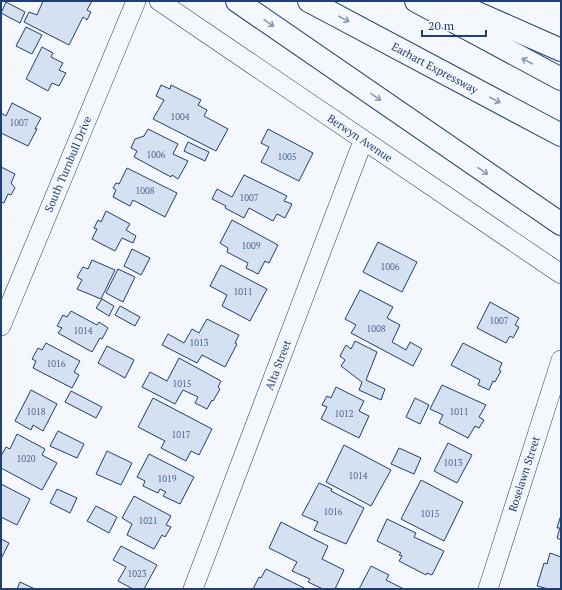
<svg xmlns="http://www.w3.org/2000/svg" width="562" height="590" viewBox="0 0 562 590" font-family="'PT Serif',serif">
	<rect width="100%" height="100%" fill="#f4f7fb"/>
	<g fill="#d5e0f0" stroke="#1d3f73">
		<path d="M43,1H92L87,10L91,12L87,20L83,17L69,45L24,22L29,12L37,15Z"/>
		<path d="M6,2L25,12L20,23L1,13Z"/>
		<path d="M26,27L42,35L32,54L16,46Z"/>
		<path d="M42,47L53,53L51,57L63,63L59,70L66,73L59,86L52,83L48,91L26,79Z"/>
		<path d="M161,85L170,89L171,85L201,100L198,105L207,110L204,116L228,129L216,151L153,119L164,100L156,96Z"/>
		<path d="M12,103L41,118L35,129H37L28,146L1,133V113L6,116Z"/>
		<path d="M148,129L178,144L173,154L188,161L178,179L172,175L171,177L134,157L137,151L131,148L135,139L144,136Z"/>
		<path d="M268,129L313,153L299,181L261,162L269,147L261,143Z"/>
		<path d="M188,142L209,152L205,161L184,151Z"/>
		<path d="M1,167L15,174L11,183L15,188L11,195L8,194L4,203L1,202Z"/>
		<path d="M127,168L177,193L165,217L133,200L130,206L113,197L116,190L113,188L116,183L119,184Z"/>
		<path d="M244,175L287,196L284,201L292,204L285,218L277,214L273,221L249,208L244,218L225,208L226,206L212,199L217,189L232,197Z"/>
		<path d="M106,211L130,224L126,230L136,236L133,243L122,238L115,251L92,239L97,229L94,228L98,220L101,222Z"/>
		<path d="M232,220L278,245L269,263L265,261L258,274L246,268L248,263L227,252L228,248L220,243Z"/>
		<path d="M378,242L417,262L402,292L363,272Z"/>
		<path d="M132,249L150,258L141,275L124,266Z"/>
		<path d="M92,260L115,270L101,299L77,289L82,280L77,277L83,267L88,269Z"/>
		<path d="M221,265L267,289L250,321L222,306L227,295L210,286Z"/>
		<path d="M118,269L135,277L123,302L106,293Z"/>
		<path d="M360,290L393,307L387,318L400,325L392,342L406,350L410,342L422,349L413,366L351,333L356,325L345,319Z"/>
		<path d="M102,299L114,306L109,316L96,308Z"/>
		<path d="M490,302L519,318L515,325L519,327L513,338L510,336L506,343L477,328Z"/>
		<path d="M120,306L140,317L135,326L115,315Z"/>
		<path d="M71,311L97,325L99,322L108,328L102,339L100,338L92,352L58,333L62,328L57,326L63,315L67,317Z"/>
		<path d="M207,319L239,335L235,343L237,344L225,367L202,355L197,363L162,345L168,334L184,343L192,329L199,333Z"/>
		<path d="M355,341L377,352L366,380L385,389L381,400L359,390L362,382L341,366L345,360L340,356L346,345L351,349Z"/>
		<path d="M46,343L80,361L74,372L79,375L72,388L33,368L36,361L32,359L38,348L42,350Z"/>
		<path d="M463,343L502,363L499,370L501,371L495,382L493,381L489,390L478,385L480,380L451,365Z"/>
		<path d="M107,346L134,360L125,378L98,363Z"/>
		<path d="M179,358L221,381L218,387L220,389L213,401L212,400L207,409L195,403L198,397L183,390L175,404L142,387L150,372L167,381Z"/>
		<path d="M442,385L486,405L479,417L484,420L479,428L475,426L468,438L439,423L443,415L430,409Z"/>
		<path d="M336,387L364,401L359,411L369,416L359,438L321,419L327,407L322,405L327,396L331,398Z"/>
		<path d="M31,390L57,404L43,431L33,425L31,430L15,421Z"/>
		<path d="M71,391L102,407L96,418L65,402Z"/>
		<path d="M153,398L212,429L199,455L191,451L186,461L161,448L165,441L138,427Z"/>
		<path d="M415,398L429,405L420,424L406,417Z"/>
		<path d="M58,431L84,444L77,458L50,446Z"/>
		<path d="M17,434L45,449L42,455L57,463L42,490L1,468V456L6,447L10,449Z"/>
		<path d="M448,443L472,455L457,483L434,471Z"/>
		<path d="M344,445L391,470L371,506L326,482Z"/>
		<path d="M399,448L421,458L414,474L391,464Z"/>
		<path d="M107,451L132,463L121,485L96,474Z"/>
		<path d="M149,454L194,477L180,504L163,496L166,492L160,489L158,493L143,486L145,481L137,477Z"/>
		<path d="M421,480L463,502L444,541L401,519Z"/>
		<path d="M319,483L332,489L331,491L364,508L346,544L314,530L318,522L302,515Z"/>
		<path d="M1,484L30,499L17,525L1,517Z"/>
		<path d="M57,489L77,498L70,513L50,503Z"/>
		<path d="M134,496L171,516L166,525L171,527L165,537L162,535L154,549L127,535L132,524L122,518Z"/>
		<path d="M96,506L117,517L109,533L87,521Z"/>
		<path d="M561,515V540L557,538L560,528H557Z"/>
		<path d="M387,519L416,533L414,537L444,551L432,575L427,573L426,575L399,561L402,556L399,555L401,553L377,541Z"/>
		<path d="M281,522L328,546L322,559L344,570L335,589H323L308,582L310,579L292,571L297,562L269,548Z"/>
		<path d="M1,539L9,543L1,559Z"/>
		<path d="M121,546L157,565L144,589H133L118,581L126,567L113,560Z"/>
		<path d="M550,553L561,557V589H548L537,586L544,563L547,564Z"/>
		<path d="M371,566L389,575L386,580L404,589H359Z"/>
		<path d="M266,569L306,589H253L259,577L261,578Z"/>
		<path d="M20,582L35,589H17Z"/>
	</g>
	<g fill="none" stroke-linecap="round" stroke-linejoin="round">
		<defs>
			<g id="street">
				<path d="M159,1L561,274"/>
				<path d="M1,326L136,1"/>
				<path d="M193,589L363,141"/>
				<path d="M488,589L561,360"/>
			</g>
			<g id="highway">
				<path d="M237,1L561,224"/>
				<path d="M309,1L561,135"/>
				<path d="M416,1L561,79"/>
				<path d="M450,1L561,50"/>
			</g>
		</defs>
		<use href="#street" stroke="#1d3f73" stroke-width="20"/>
		<use href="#highway" stroke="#1d3f73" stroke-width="24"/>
		<use href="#street" stroke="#f4f7fb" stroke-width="19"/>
		<use href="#highway" stroke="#f4f7fb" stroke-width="22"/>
	</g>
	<defs><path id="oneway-shaft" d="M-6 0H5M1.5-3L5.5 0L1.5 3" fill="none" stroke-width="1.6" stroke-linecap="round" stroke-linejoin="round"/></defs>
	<g stroke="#889bb7">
		<use href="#oneway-shaft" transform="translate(344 19) rotate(28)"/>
		<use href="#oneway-shaft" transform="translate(269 23) rotate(35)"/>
		<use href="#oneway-shaft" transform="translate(527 61) rotate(-152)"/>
		<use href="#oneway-shaft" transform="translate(376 97) rotate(35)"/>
		<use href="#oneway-shaft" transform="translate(495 100) rotate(28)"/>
		<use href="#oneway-shaft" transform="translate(483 171) rotate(35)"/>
	</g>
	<g text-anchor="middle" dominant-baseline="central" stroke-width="3" stroke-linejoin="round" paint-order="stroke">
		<g font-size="9" fill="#4b6792">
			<text x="180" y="117">1004</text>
			<text x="19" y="123">1007</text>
			<text x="156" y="155">1006</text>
			<text x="287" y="157">1005</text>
			<text x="145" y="191">1008</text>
			<text x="249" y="198">1007</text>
			<text x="251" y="246">1009</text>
			<text x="390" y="267">1006</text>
			<text x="243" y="292">1011</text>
			<text x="499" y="321">1007</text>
			<text x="376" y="329">1008</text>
			<text x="83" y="331">1014</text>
			<text x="199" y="343">1013</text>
			<text x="56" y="364">1016</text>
			<text x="182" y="384">1015</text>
			<text x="36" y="412">1018</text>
			<text x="459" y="412">1011</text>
			<text x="344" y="414">1012</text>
			<text x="181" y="435">1017</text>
			<text x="26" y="459">1020</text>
			<text x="453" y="463">1013</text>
			<text x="358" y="476">1014</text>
			<text x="167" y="479">1019</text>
			<text x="333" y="512">1016</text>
			<text x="430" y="514">1015</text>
			<text x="148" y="521">1021</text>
			<text x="137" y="574">1023</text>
		</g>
		<g font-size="11" fill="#1d3f73" stroke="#f4f7fb">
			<text transform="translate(435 68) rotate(28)">Earhart Expressway</text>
			<text transform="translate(360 138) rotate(34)">Berwyn Avenue</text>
			<text transform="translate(68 164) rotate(-67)">South Turnbull Drive</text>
			<text transform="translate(278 365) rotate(-69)">Alta Street</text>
			<text transform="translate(524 474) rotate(-72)">Roselawn Street</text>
		</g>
	</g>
	<rect width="562" height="590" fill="none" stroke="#1d3f73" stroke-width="4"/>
	<path d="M422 30v6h64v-6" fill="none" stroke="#1d3f73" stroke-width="2"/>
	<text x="428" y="30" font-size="12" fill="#1d3f73" stroke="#f4f7fb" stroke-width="3" paint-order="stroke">20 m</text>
</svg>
